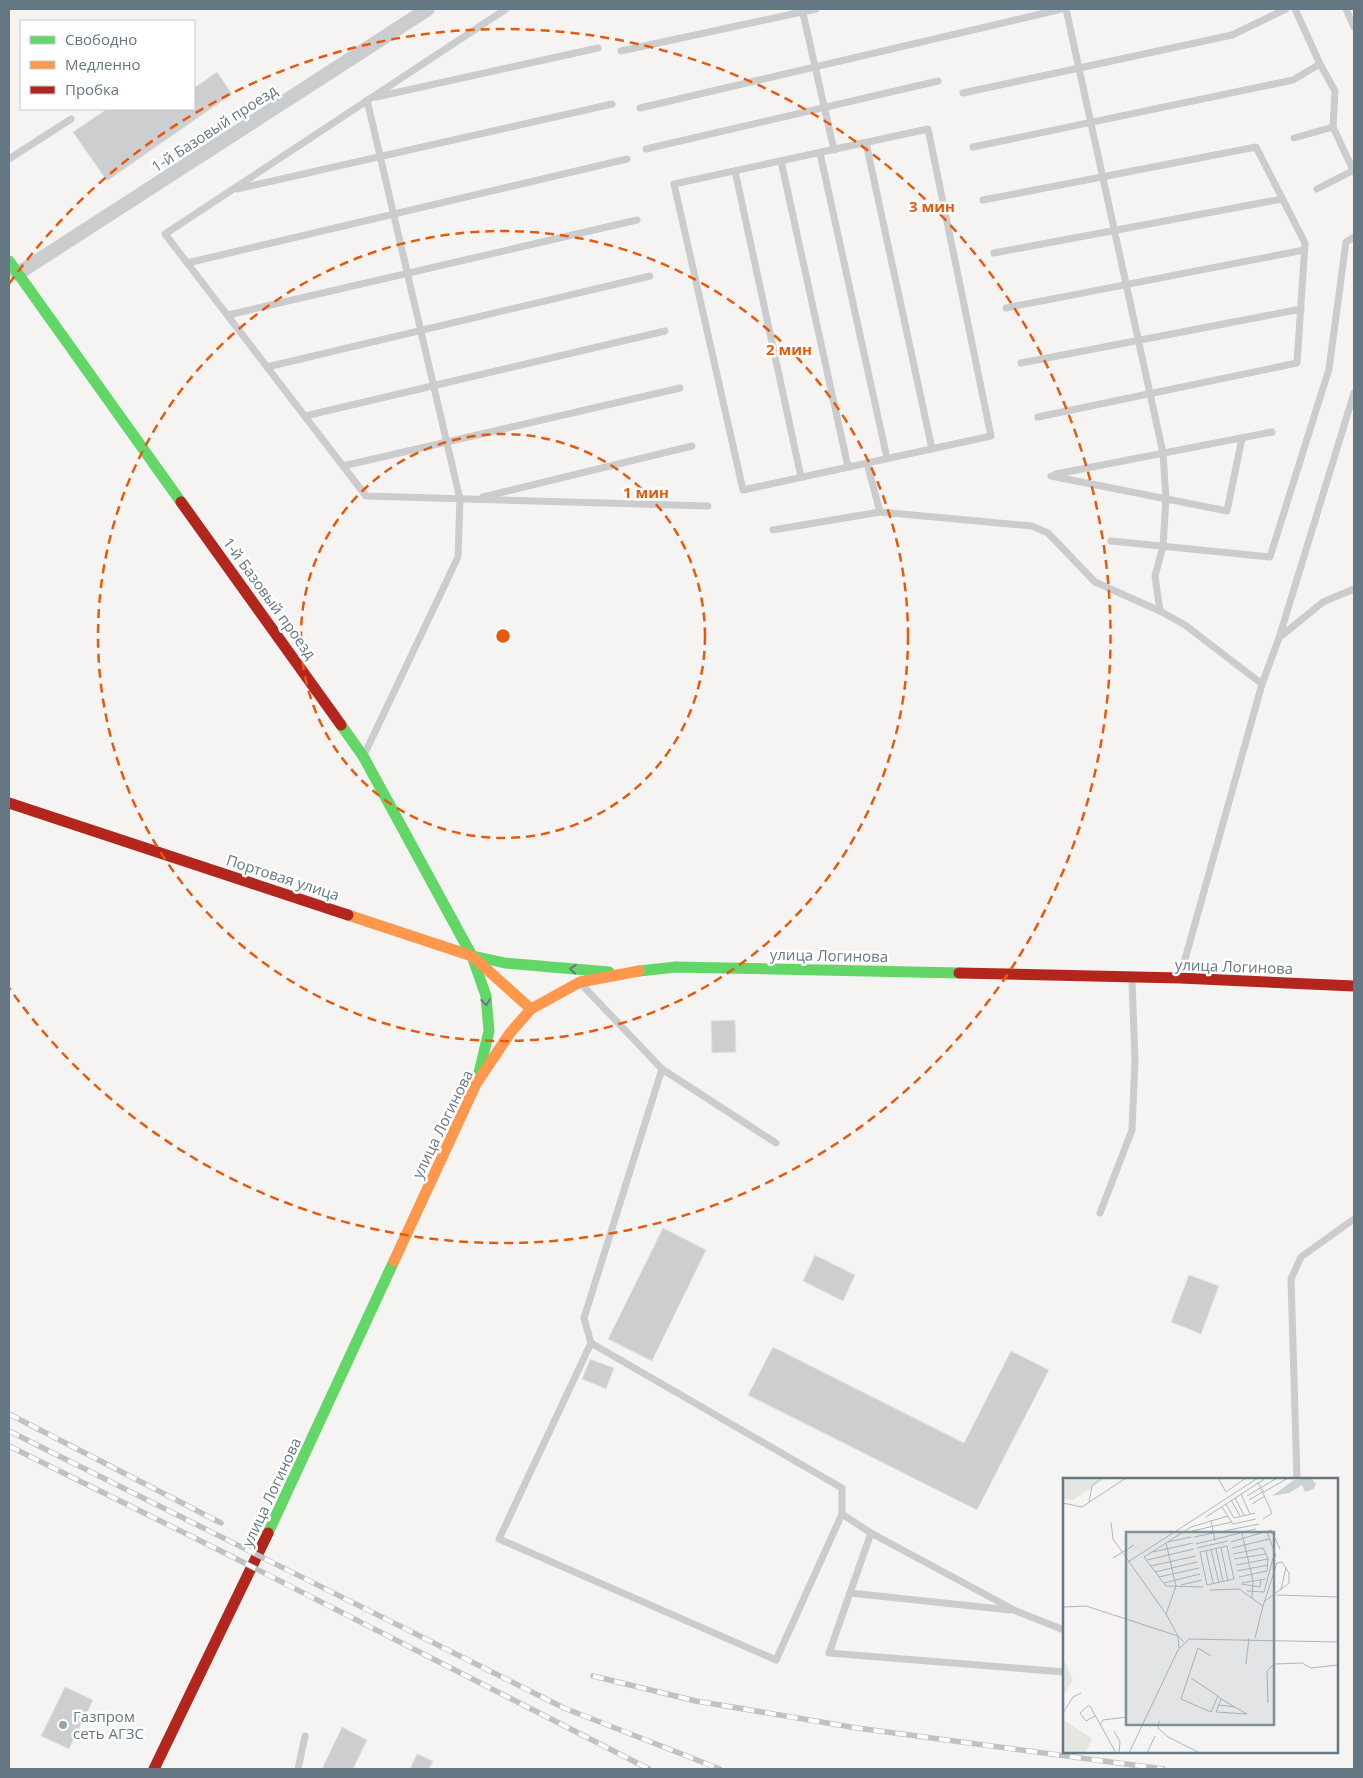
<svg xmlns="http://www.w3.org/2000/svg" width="1363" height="1778" viewBox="0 0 1363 1778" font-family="'Open Sans',sans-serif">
	<rect width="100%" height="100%" fill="#f5f4f3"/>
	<g fill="#cdcecf" stroke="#e4e4e3">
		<path d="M217,72L232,94L107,181L73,132L107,109H194V88Z"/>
		<path d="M735,1020L736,1052L712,1053L711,1021Z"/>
		<path d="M663,1228L706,1250L652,1361L608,1339Z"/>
		<path d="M815,1255L855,1275L843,1301L803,1281Z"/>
		<path d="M1189,1275L1219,1286L1201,1334L1171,1322Z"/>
		<path d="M773,1347L964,1443L1011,1351L1049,1370L977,1510L748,1395Z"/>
		<path d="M590,1359L614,1368L606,1389L582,1379Z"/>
		<path d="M65,1687L93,1700L69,1749L41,1736Z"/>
		<path d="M342,1727L367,1740L353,1769H322Z"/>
		<path d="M417,1754L433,1761L429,1769H410Z"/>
	</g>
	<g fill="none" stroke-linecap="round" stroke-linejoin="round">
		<g stroke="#cacccd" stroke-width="7">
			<path d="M506,9L165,234L366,496L708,506"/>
			<path d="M802,9L834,150"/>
			<path d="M1066,9L1163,453L1166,499L1163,546L1155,576L1160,611"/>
			<path d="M1295,9L1320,64L1335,91L1333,127L1354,172"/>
			<path d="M1346,9L1354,27"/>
			<path d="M621,51L816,9"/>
			<path d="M963,93L1232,35L1286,9"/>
			<path d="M376,97L598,48"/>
			<path d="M640,108L1062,9"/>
			<path d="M928,129L991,436L743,490L674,184Z"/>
			<path d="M1294,138L1333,127"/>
			<path d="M866,143L932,449"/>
			<path d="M973,147L1293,80L1320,64"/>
			<path d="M646,149L938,81"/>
			<path d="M820,153L887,458"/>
			<path d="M9,159L71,119"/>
			<path d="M781,161L848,467"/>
			<path d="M735,171L801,477"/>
			<path d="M237,189L612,104"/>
			<path d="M1317,189L1354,170"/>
			<path d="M983,200L1256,147L1305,243L1297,363L1038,417"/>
			<path d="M994,253L1282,199"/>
			<path d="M187,263L627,159"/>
			<path d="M1006,308L1304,250"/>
			<path d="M228,315L637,220"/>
			<path d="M1021,363L1301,309"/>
			<path d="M267,367L650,276"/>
			<path d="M305,416L665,331"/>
			<path d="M867,463L880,512"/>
			<path d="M343,466L680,388"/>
			<path d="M1056,474L1272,432"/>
			<path d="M1051,476L1227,511L1242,438"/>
			<path d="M483,497L692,446"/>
			<path d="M773,530L880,512L1032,526L1048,533L1095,582L1160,611L1185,625L1262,684"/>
			<path d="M1111,541L1270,557L1329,369L1346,242L1354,237"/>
			<path d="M1280,637L1323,602L1354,589"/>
			<path d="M365,753L458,557L460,499L367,100"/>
			<path d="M1180,977L1262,684L1279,638L1354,393"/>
			<path d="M583,986L662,1069"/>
			<path d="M776,1143L662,1069L584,1318L591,1343L499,1539L776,1660L842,1514L871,1533L829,1653L1064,1672"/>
			<path d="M1100,1213L1132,1130L1135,1061L1132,980"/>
			<path d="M591,1343L842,1488V1514"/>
			<path d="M1297,1479L1291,1279L1301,1257L1354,1219"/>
			<path d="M871,1533L1016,1611L1064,1630"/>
			<path d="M850,1593L1010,1610"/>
			<path d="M298,1769L305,1736"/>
		</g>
		<path stroke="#cacccd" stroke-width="14" d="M17,274L428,9"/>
		<g stroke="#63d668" stroke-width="11">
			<path d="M9,261L181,502"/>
			<path d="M341,725L363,756L472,956L486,996L489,1031L478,1077"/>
			<path d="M473,956L505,963L609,972"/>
			<path d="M639,971L676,967L959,973"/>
			<path d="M268,1533L394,1261"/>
		</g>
		<g stroke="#ff974d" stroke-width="11">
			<path d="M348,915L472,956L531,1009"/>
			<path d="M394,1261L476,1084L510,1033L531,1009L580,982L639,971"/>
		</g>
		<g stroke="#b3261e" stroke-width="11">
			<path d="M181,502L341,725"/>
			<path d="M9,803L348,915"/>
			<path d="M959,973L1180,978L1354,986"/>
			<path d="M154,1769L268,1533"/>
		</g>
		<defs>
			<g id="rail">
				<path d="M9,1414L221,1523"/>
				<path d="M9,1431L564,1708L720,1769"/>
				<path d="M9,1446L225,1553L649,1769"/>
				<path d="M593,1676L696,1701L857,1728L1163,1769"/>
			</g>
		</defs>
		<use href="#rail" stroke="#c0c1c2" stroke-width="5.5"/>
		<use href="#rail" stroke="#fff" stroke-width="4" stroke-dasharray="11" stroke-linecap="butt"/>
	</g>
	<defs><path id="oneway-chevron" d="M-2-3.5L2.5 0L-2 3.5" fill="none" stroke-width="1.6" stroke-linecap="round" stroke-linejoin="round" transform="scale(1.25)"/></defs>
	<g stroke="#657782">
		<use href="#oneway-chevron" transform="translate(573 969) rotate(-175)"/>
		<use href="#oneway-chevron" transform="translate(486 1002) rotate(83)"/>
	</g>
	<g fill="none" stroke="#e8590c" stroke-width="2.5" stroke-dasharray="9 6">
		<circle cx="503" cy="636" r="202"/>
		<circle cx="503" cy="636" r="405"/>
		<path d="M9 284A607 607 0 1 1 9 988"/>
	</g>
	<circle fill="#97a3aa" stroke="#fff" stroke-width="2" cx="63" cy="1725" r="5"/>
	<g text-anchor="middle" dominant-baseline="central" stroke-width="5" stroke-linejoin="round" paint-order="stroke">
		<g font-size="15" fill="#657782" stroke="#fff">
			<text transform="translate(214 128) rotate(-33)">1-й Базовый проезд</text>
			<text transform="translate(270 598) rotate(54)">1-й Базовый проезд</text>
			<text transform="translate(283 877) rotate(18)">Портовая улица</text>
			<text transform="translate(829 955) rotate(1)">улица Логинова</text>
			<text transform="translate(1234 966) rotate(2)">улица Логинова</text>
			<text transform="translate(442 1124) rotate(-64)">улица Логинова</text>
			<text transform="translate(271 1492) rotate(-65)">улица Логинова</text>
		</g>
		<g font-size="15" fill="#657782" stroke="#fff" text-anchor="start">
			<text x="73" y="1716">Газпром<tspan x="73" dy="17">сеть АГЗС</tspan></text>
		</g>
	</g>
	<g transform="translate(1063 1478)">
		<rect width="275" height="275" fill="#f5f4f3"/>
		<path d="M0,0H43L10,22L0,21ZM0,180L10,202L0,218ZM0,242L29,260L23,275H0Z" fill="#e4e7e1"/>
		<path d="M248,0L253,6L251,11L242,14L239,7L226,15L209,18L231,2Z" fill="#cad2d4"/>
		<path fill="none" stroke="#aeb7bc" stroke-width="1" d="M155,0L163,14L183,0M195,4L209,35L200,41M201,14L225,0M178,16L187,36M184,18L214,0M172,20L181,37M168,22L177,38M186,22L201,13M26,24L29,8L38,0M0,25L19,29L63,0M163,26L171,40L192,35M189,26L202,18M159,29L170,46L193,41M143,39L203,0M148,42L152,63M48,44L50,61L103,136L115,158L116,170M129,53L169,44M179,55L190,103L189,120M131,59L196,46M105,64L128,59M168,64L208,52L217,71M133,66L193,51M164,68L171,101L144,107L137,74ZM134,70L165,63M158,70L165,103M169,70L206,61M153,71L160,103M148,72L156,105M143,73L150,105M90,74L130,65M170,76L200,70L205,80L204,93L176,99M50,80L71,67M171,81L203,76M84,82L131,71M65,84L195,0M173,87L205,81M88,88L133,78M174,93L205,87M92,94L134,84M96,99L136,90M101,105L137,96M179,105L202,101M178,106L197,109L198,101M118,107L139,102M140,109L103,108L81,79L128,49L165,38M147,112L176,111L200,128M218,112L223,89M184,113L201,114L210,80L213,78L204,54M214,117L275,119M0,129L23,128L115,158L121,164M103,136L113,108L103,65M192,160L200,128L214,85L219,84L226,95V105L202,123M148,178L135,170L118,221L148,234L155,218L158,221L153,234L184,236M183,186L186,160M128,200L155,218M158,221L184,236M205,225L204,193L211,186L239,185L248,190L275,187M26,227L17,235L23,243L32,238M156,227L172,229M27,228L53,275M0,235L10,219L18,215M96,243L95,250L105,259L137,275M37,247L40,242L64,239M51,253L57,264L56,275M66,275L115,172L126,161L275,164M84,275L92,258"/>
		<path fill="#808f98" fill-opacity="0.15" stroke="#808f98" stroke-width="2.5" d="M63,54H211V247H63Z"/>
		<rect width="275" height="275" fill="none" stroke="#657782" stroke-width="2.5"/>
	</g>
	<circle cx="503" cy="636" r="8" fill="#e8590c" stroke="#fff" stroke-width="2.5"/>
	<g font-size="15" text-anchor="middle" font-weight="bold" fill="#e8590c" stroke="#fff" stroke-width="5" stroke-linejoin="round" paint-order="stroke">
		<text x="932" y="212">3 мин</text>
		<text x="789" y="355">2 мин</text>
		<text x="646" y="498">1 мин</text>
	</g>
	<rect width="1363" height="1778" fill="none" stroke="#657782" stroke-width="20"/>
	<rect x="20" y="20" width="175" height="90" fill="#ffffff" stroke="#c1c9cd"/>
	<rect x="30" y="36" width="25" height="8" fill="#63d668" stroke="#c1c9cd"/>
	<text x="65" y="45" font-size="15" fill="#657782">Свободно</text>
	<rect x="30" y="61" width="25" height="8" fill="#ff974d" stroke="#c1c9cd"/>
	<text x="65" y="70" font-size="15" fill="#657782">Медленно</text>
	<rect x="30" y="86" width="25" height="8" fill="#b3261e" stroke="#c1c9cd"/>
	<text x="65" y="95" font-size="15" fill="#657782">Пробка</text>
</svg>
